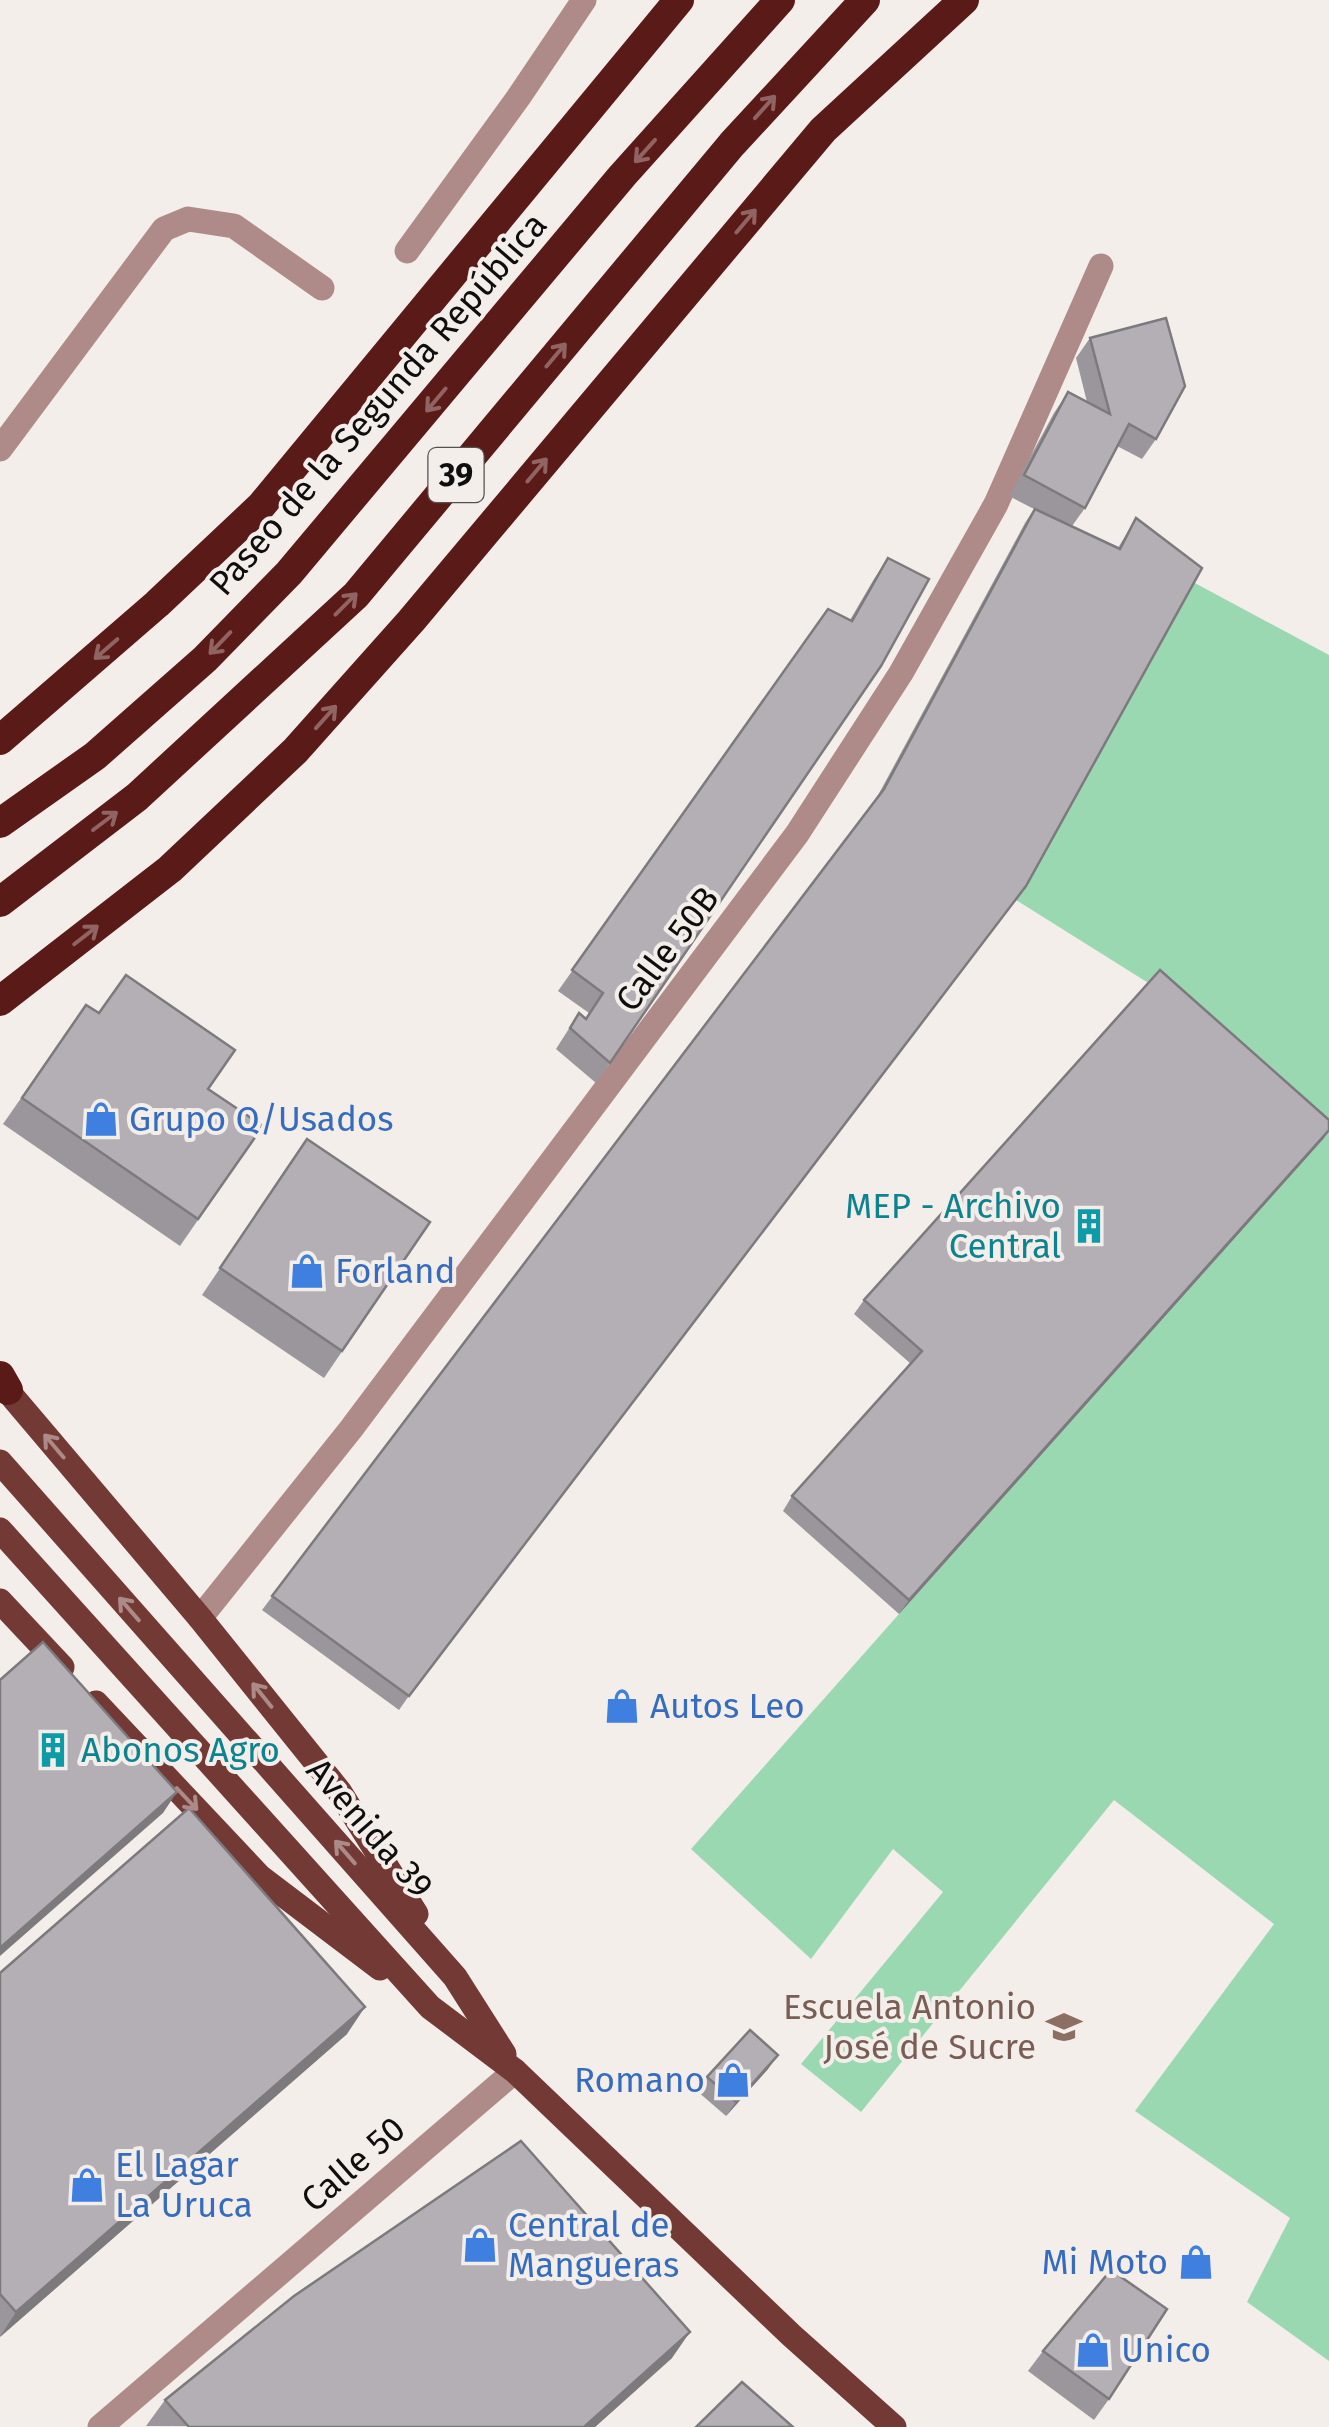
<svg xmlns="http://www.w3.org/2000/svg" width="1329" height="2427" viewBox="0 0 1329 2427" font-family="'Fira Sans',sans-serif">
	<rect width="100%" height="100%" fill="#f4eeeb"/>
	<path fill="#9ad8b2" d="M1193,582L1329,655V2361L1247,2302L1290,2218L1135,2111L1274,1924L1114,1800L861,2112L801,2064L943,1892L893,1849L811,1959L691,1849L899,1614L1150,984L1016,900Z"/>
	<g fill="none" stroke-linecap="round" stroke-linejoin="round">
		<g stroke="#ae8b88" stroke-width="25">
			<path d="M407,251L518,98L584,0"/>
			<path d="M0,449L164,229L188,219L234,226L322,288"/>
			<path d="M200,1618L351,1429L797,834L901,673L996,504L1101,266"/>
			<path d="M100,2427L515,2071"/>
		</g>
		<g stroke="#723935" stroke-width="25">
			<path d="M0,1382L200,1618L339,1791L416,1914"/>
			<path d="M0,1462L455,1977L504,2054"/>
			<path d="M0,1530L430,2007L515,2071L791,2335L894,2427"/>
			<path d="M0,1601L62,1667"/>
			<path d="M96,1703L260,1877L380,1968"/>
		</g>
		<g stroke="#5a1a18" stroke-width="30">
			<path d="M0,740L157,604L261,506L679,0"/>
			<path d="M0,823L95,756L205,659L289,573L622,176L780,0"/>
			<path d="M0,902L137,797L356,595L732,144L865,0"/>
			<path d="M0,1001L170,869L295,751L411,621L823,130L964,0"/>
			<path d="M0,1376L8,1390"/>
		</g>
	</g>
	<g fill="#9a969b">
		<path d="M1090,338L1156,439L1142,459L1117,446L1085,508L1072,526L1118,548L1136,518L1202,568L399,1710L262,1610L876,799L1025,523L1034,509L1009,496L1054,413L1068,392L1087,402L1076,358Z"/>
		<path d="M888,558L881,666L596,1083L556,1049L579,1013L586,1018L589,1013L558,991L828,609L850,620L874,579Z"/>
		<path d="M86,1005L263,1126L180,1246L3,1124Z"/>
		<path d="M1324,1138L899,1614L783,1511L792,1496L911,1364L854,1314L864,1300Z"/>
		<path d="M307,1139L430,1222L324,1378L202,1295Z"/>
		<path d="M0,1973L347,2034L0,2337Z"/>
		<path d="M768,2069L726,2116L697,2091L707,2077Z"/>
		<path d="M1043,2351L1109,2399L1094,2420L1028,2371Z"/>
		<path d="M672,2358L595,2427L146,2426L165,2400Z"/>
	</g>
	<g fill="#7d7a7e">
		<path d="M1329,1130L1324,1138L899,1614L909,1600Z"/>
		<path d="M177,1792L163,1813L0,1956V1948Z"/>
		<path d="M365,2007L347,2034L0,2337L16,2312Z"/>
		<path d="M778,2055L768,2069L726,2116L736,2102Z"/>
		<path d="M690,2332L672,2358L595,2427H584Z"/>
	</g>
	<g fill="#b3afb4" stroke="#7d7a7e" stroke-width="2.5">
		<path d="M1166,318L1185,386L1156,439L1129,424L1085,508L1024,475L1068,392L1110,414L1090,338Z"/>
		<path d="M1035,509L1120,549L1136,518L1202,568L1026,886L409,1696L272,1596L884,789Z"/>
		<path d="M888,558L929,579L881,666L610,1063L570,1028L579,1013L586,1019L603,993L572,970L828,609L852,621Z"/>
		<path d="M1160,970L1329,1120V1130L909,1600L792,1496L922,1351L864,1300Z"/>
		<path d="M126,975L235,1050L208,1089L263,1126L198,1219L22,1098L86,1005L99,1013Z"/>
		<path d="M307,1139L430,1222L342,1351L220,1268Z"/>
		<path d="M43,1642L177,1792L0,1948V1680Z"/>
		<path d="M189,1808L365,2007L16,2312L0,2294V1973Z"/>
		<path d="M750,2030L778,2055L736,2102L707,2077Z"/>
		<path d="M521,2141L690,2332L584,2427H189L165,2400L294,2296Z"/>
		<path d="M1111,2270L1167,2309L1109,2399L1043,2351Z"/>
		<path d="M742,2382L793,2427H696Z"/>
	</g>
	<defs><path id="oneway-shaft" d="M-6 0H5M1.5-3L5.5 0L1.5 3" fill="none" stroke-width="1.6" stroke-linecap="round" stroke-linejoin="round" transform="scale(2.5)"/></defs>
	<g stroke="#906462">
		<use href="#oneway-shaft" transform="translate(765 107) rotate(-48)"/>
		<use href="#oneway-shaft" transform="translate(645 151) rotate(132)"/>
		<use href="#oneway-shaft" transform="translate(746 221) rotate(-50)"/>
		<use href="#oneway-shaft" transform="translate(556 355) rotate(-50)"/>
		<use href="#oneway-shaft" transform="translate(436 400) rotate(130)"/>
		<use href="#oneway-shaft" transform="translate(537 470) rotate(-50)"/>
		<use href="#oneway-shaft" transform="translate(346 604) rotate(-45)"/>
		<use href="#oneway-shaft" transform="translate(220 643) rotate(134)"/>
		<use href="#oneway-shaft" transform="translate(106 649) rotate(139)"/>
		<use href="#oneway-shaft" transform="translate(326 717) rotate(-48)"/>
		<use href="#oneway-shaft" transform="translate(105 821) rotate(-37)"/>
		<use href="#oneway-shaft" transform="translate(86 935) rotate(-38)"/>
	</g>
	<g stroke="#ac8a87">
		<use href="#oneway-shaft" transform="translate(54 1446) rotate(-130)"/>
		<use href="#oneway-shaft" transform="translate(129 1609) rotate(-131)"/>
		<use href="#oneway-shaft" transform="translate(262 1695) rotate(-129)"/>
		<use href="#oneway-shaft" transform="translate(187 1799) rotate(47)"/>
		<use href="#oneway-shaft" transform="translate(345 1852) rotate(-131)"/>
	</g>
	<defs>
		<symbol id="shop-bare" viewBox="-9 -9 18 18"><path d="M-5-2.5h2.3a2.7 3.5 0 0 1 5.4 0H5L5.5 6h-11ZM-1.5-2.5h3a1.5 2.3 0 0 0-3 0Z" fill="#3f7fe0" stroke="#f4eeeb" stroke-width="2.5" paint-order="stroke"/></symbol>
		<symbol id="building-bare" viewBox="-9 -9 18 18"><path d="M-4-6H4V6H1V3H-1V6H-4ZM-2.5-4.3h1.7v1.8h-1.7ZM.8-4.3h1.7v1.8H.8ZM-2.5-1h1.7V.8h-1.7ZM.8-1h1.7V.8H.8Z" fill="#0f9aa8" stroke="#f4eeeb" stroke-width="2.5" paint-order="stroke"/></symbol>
		<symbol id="school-bare" viewBox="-9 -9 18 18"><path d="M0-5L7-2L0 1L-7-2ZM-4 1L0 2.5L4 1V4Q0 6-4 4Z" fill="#8d6e63" stroke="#f4eeeb" stroke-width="2.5" paint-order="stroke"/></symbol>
	</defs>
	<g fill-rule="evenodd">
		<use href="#shop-bare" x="76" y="1094" width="50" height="50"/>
		<use href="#building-bare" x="1064" y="1201" width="50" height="50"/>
		<use href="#shop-bare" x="282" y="1246" width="50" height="50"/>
		<use href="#shop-bare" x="597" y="1681" width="50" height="50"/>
		<use href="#building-bare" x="28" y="1725" width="50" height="50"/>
		<use href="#school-bare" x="1039" y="2002" width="50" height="50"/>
		<use href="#shop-bare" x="708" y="2055" width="50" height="50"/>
		<use href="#shop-bare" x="62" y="2160" width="50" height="50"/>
		<use href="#shop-bare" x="455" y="2220" width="50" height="50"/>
		<use href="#shop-bare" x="1171" y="2237" width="50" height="50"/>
		<use href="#shop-bare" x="1068" y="2325" width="50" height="50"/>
	</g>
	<g text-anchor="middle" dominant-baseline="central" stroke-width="8" stroke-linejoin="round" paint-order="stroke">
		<rect fill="#f4eeeb" stroke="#545150" stroke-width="2.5" x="428.5" y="448" width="55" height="54" rx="8"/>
		<g font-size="32" font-weight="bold" fill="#100e0d">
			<text x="456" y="475">39</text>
		</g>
		<g font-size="35" fill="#100e0d" stroke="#f4eeeb">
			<text transform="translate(378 404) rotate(-49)">Paseo de la Segunda República</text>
			<text transform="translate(667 949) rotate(-53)">Calle 50B</text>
			<text transform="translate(370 1828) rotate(49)">Avenida 39</text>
			<text transform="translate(353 2164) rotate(-41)">Calle 50</text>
		</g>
		<g font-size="35" fill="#366cbe" stroke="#f4eeeb" text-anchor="start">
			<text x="129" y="1119">Grupo Q/Usados</text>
			<text x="335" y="1271">Forland</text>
			<text x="650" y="1706">Autos Leo</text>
			<text x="705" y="2080" text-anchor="end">Romano</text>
			<text x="115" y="2165">El Lagar<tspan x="115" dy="40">La Uruca</tspan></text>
			<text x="508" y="2225">Central de<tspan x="508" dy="40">Mangueras</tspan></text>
			<text x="1168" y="2262" text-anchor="end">Mi Moto</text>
			<text x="1121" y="2350">Unico</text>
		</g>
		<g font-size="35" fill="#0d838f" stroke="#f4eeeb" text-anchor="end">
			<text x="1061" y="1206">MEP - Archivo<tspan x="1061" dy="40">Central</tspan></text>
			<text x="81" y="1750" text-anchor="start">Abonos Agro</text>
		</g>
		<g font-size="35" fill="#785e54" stroke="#f4eeeb" text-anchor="end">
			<text x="1036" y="2007">Escuela Antonio<tspan x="1036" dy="40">José de Sucre</tspan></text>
		</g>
	</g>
</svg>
